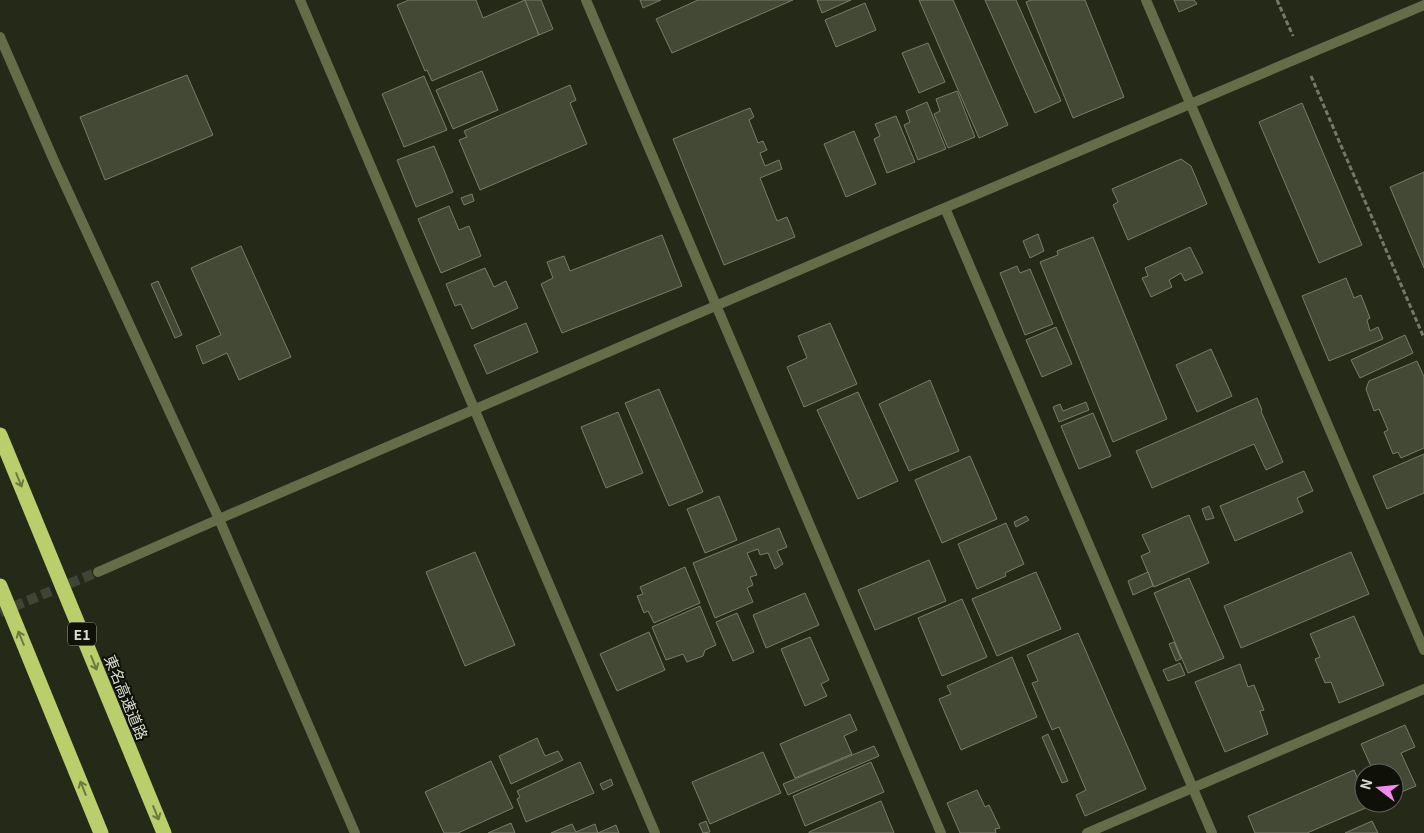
<svg xmlns="http://www.w3.org/2000/svg" width="1424" height="833" viewBox="0 0 1424 833" font-family="Georgia,'Noto Sans JP',serif">
	<rect width="100%" height="100%" fill="#252918"/>
	<g fill="#444936" stroke="#787d69">
		<path d="M409,0H476L483,18L525,0L539,35L432,81L427,70L425,71L397,5Z"/>
		<path d="M525,0H541L553,29L539,35Z"/>
		<path d="M640,0H661L643,8Z"/>
		<path d="M698,0H793L672,53L656,19Z"/>
		<path d="M817,0H851L822,13Z"/>
		<path d="M919,0H953L1008,125L979,138Z"/>
		<path d="M985,0H1016L1061,101L1035,113Z"/>
		<path d="M1031,0H1085L1124,97L1073,118L1026,2Z"/>
		<path d="M1174,0H1194L1197,4L1179,12Z"/>
		<path d="M865,3L876,30L836,47L825,20Z"/>
		<path d="M928,43L945,82L919,93L902,53Z"/>
		<path d="M482,71L498,110L453,129L436,90Z"/>
		<path d="M187,75L213,135L105,180L80,117Z"/>
		<path d="M424,76L447,130L404,147L382,94Z"/>
		<path d="M570,85L576,100L570,103L587,144L480,190L459,140L467,137L464,131Z"/>
		<path d="M957,91L975,137L948,148L934,114L940,111L936,99Z"/>
		<path d="M927,102L946,149L918,160L904,125L910,122L906,111Z"/>
		<path d="M1302,103L1362,245L1319,263L1259,122Z"/>
		<path d="M750,108L754,117L749,120L758,143L763,141L767,150L760,153L765,166L779,160L782,169L760,178L777,221L787,217L795,237L724,265L673,139Z"/>
		<path d="M896,116L915,162L887,173L874,139L880,136L875,124Z"/>
		<path d="M854,131L876,184L846,197L824,144Z"/>
		<path d="M434,146L453,192L416,207L397,160Z"/>
		<path d="M1181,159L1191,166L1207,204L1128,240L1113,205L1118,202L1112,189Z"/>
		<path d="M1424,172V268L1390,187Z"/>
		<path d="M472,194L474,201L464,205L461,198Z"/>
		<path d="M449,206L459,230L469,226L481,256L441,273L418,219Z"/>
		<path d="M1038,234L1044,251L1030,258L1023,241Z"/>
		<path d="M662,235L682,286L562,333L541,284L553,278L547,262L564,256L570,271Z"/>
		<path d="M1093,237L1167,419L1113,442L1040,262L1058,255L1057,251Z"/>
		<path d="M241,246L291,357L239,380L227,353L203,364L196,346L221,335L191,268Z"/>
		<path d="M1190,247L1203,273L1185,281L1181,273L1169,280L1172,287L1151,297L1142,278L1148,276L1145,268Z"/>
		<path d="M1017,266L1020,273L1030,269L1053,324L1025,335L1000,273Z"/>
		<path d="M485,268L494,287L506,281L518,308L472,329L461,304L455,306L446,284Z"/>
		<path d="M1346,278L1354,298L1361,295L1370,318L1367,320L1370,331L1378,327L1383,339L1329,361L1302,296Z"/>
		<path d="M158,281L182,335L175,338L151,284Z"/>
		<path d="M526,323L538,352L487,374L474,345Z"/>
		<path d="M830,323L857,384L804,407L787,367L807,358L798,336Z"/>
		<path d="M1056,327L1072,364L1042,377L1026,340Z"/>
		<path d="M1405,335L1413,353L1360,378L1351,360Z"/>
		<path d="M1211,349L1232,396L1197,412L1176,365Z"/>
		<path d="M1417,361L1424,377V448L1401,458L1398,452L1393,454L1384,432L1388,430L1379,409L1374,411L1366,389L1369,381Z"/>
		<path d="M930,380L959,451L909,471L879,404Z"/>
		<path d="M659,389L703,492L669,506L625,403Z"/>
		<path d="M858,392L898,481L858,499L817,410Z"/>
		<path d="M1257,398L1262,410L1261,411L1283,462L1266,470L1254,444L1152,488L1136,451Z"/>
		<path d="M1086,402L1089,410L1059,422L1053,407L1060,404L1063,411Z"/>
		<path d="M618,412L643,473L606,488L581,427Z"/>
		<path d="M1093,413L1111,456L1079,469L1061,426Z"/>
		<path d="M1424,454V493L1387,509L1373,476Z"/>
		<path d="M970,456L997,519L942,543L915,480Z"/>
		<path d="M1304,471L1313,491L1297,498L1303,512L1235,541L1220,506Z"/>
		<path d="M719,496L737,540L705,553L687,509Z"/>
		<path d="M1209,506L1214,518L1206,520L1202,509Z"/>
		<path d="M1189,515L1209,563L1154,587L1141,556L1150,552L1142,535Z"/>
		<path d="M1026,516L1029,520L1016,527L1014,522Z"/>
		<path d="M1006,523L1024,564L1005,573L1006,576L977,589L958,544Z"/>
		<path d="M779,528L787,547L777,551L783,564L775,569L768,553L760,555L758,549L747,553L757,575L750,577L753,585L747,588L753,602L715,618L693,563Z"/>
		<path d="M475,552L515,645L465,666L426,572Z"/>
		<path d="M1351,552L1369,594L1241,648L1224,606Z"/>
		<path d="M929,560L946,601L875,630L858,590Z"/>
		<path d="M685,567L700,603L654,623L648,611L644,613L637,596L643,594L640,587Z"/>
		<path d="M1036,572L1061,629L997,656L972,599Z"/>
		<path d="M1148,572L1153,586L1133,595L1128,581Z"/>
		<path d="M1189,578L1224,658L1188,673L1154,593Z"/>
		<path d="M805,593L819,625L766,648L753,615Z"/>
		<path d="M962,599L987,657L942,676L918,618Z"/>
		<path d="M700,606L716,645L705,650L703,656L687,662L683,654L666,660L652,627Z"/>
		<path d="M737,613L754,652L733,661L716,622Z"/>
		<path d="M1354,616L1384,685L1339,703L1331,682L1325,683L1315,659L1320,657L1310,634Z"/>
		<path d="M649,632L665,670L617,691L600,654Z"/>
		<path d="M1078,633L1146,789L1085,816L1076,795L1086,790L1059,727L1052,730L1032,683L1038,681L1027,655Z"/>
		<path d="M810,637L829,680L821,684L827,696L805,706L781,649Z"/>
		<path d="M1174,642L1181,659L1176,661L1169,644Z"/>
		<path d="M1012,657L1037,717L961,750L939,699L951,694L947,686Z"/>
		<path d="M1180,663L1185,675L1168,681L1163,670Z"/>
		<path d="M1240,664L1248,687L1254,685L1264,710L1260,711L1268,734L1225,752L1195,682Z"/>
		<path d="M850,714L857,730L844,736L852,754L795,778L780,744Z"/>
		<path d="M1405,725L1415,747L1401,753L1416,786L1394,795V773H1374L1361,744Z"/>
		<path d="M1048,734L1068,781L1062,783L1042,737Z"/>
		<path d="M537,738L545,756L558,751L563,760L511,784L499,756Z"/>
		<path d="M874,746L879,756L788,795L783,784Z"/>
		<path d="M763,752L781,793L710,824L692,782Z"/>
		<path d="M491,761L513,808L458,833H444L425,792Z"/>
		<path d="M580,762L594,793L526,822L517,799L520,797L517,791Z"/>
		<path d="M871,762L884,792L805,826L793,796Z"/>
		<path d="M1354,770L1364,793V803H1369L1370,806L1307,833H1255L1248,816Z"/>
		<path d="M611,779L613,785L603,790L600,784Z"/>
		<path d="M977,790L985,807L989,805L1000,828L995,829L996,833H960L947,803Z"/>
		<path d="M881,801L894,833H809V832Z"/>
		<path d="M706,821L710,832L703,833L699,824Z"/>
		<path d="M1372,821L1378,833H1345Z"/>
		<path d="M511,823L515,833H488Z"/>
		<path d="M572,824L576,832L595,824L598,833L616,825L619,833H551Z"/>
	</g>
	<g fill="none" stroke-linecap="round" stroke-linejoin="round">
		<path stroke="#404434" stroke-width="10" stroke-dasharray="10 5" stroke-linecap="butt" d="M0,612L98,572"/>
		<g stroke="#75786a" stroke-width="3" stroke-dasharray="5 2.5" stroke-linecap="butt">
			<path d="M1277,0L1293,36"/>
			<path d="M1311,76L1424,338"/>
		</g>
		<g stroke="#646d47" stroke-width="10">
			<path d="M300,0L655,833"/>
			<path d="M586,0L941,833"/>
			<path d="M0,37L55,163L219,519L355,833"/>
			<path d="M945,208L1212,833"/>
			<path d="M219,519C619,345 1022,175 1424,5"/>
			<path d="M1087,833L1424,689"/>
		</g>
		<g stroke="#646d47" stroke-width="10">
			<path d="M1146,0L1424,650"/>
			<path d="M98,572L219,519"/>
		</g>
		<g stroke="#bacf6c" stroke-width="15">
			<path d="M0,435L164,833"/>
			<path d="M0,586L101,833"/>
		</g>
	</g>
	<defs><path id="oneway-shaft" d="M-6 0H5M1.5-3L5.5 0L1.5 3" fill="none" stroke-width="1.6" stroke-linecap="round" stroke-linejoin="round" transform="scale(1.25)"/></defs>
	<g stroke="#6d7a3f">
		<use href="#oneway-shaft" transform="translate(19 480) rotate(68)"/>
		<use href="#oneway-shaft" transform="translate(21 638) rotate(-112)"/>
		<use href="#oneway-shaft" transform="translate(94 663) rotate(68)"/>
		<use href="#oneway-shaft" transform="translate(83 788) rotate(-112)"/>
		<use href="#oneway-shaft" transform="translate(156 813) rotate(68)"/>
	</g>
	<g text-anchor="middle" dominant-baseline="central" stroke-width="4" stroke-linejoin="round" paint-order="stroke">
		<rect fill="#0f1109" stroke="#9c9f95" stroke-width="1" x="68" y="622.5" width="28" height="23" rx="4"/>
		<g font-size="14" font-weight="bold" fill="#d9dcd1">
			<text x="82" y="634">E1</text>
		</g>
		<g font-size="15" fill="#d9dcd1" stroke="#0f1109">
			<text transform="translate(127 697) rotate(68)">東名高速道路</text>
		</g>
	</g>
	<g transform="translate(1379 788) rotate(286)"><circle r="24" fill="#0f1109" stroke="#606259"/>
	<path d="M0-4L9 19L0 12L-9 19Z" fill="#f589ef"/>
	<text y="-8" font-size="14" font-weight="bold" text-anchor="middle" fill="#d9dcd1">N</text>
	</g>
</svg>
